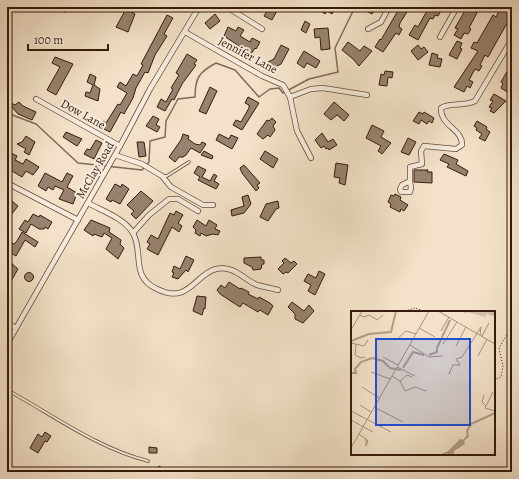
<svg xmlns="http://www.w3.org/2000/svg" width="519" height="479" viewBox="0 0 519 479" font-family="Alegreya,serif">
	<rect width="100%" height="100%" fill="#f3e2c9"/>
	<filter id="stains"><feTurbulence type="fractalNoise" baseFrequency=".005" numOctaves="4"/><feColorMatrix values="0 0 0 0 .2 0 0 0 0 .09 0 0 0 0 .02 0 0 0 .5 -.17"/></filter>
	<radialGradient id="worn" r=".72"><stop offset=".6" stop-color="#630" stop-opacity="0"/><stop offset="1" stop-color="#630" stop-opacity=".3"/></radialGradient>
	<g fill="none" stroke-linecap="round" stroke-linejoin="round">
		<path stroke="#816957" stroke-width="1.5" d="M7,113L36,124L78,163L142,170L149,162L150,141L165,137L166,121L178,99L195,97C195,78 199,72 216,63L235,70L259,97L270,89L279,88L283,93L309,79L338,72L335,48L355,7"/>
	</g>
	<g fill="#98826f" stroke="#361a0d">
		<path d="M58,7H66V12L58,11Z"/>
		<path d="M260,7H279L272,20L264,16L267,11Z"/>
		<path d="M316,7H336L332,14L327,11L325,14Z"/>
		<path d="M359,7H376L372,14Z"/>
		<path d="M400,7H410L400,23L399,27L402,29L399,35L396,33L383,52L375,47L380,39L381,40Z"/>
		<path d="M429,7H443L438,16L435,15L433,19L430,18L418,40L409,35L415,25L418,27Z"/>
		<path d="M467,7H480L469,28L471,29L468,34L464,33L461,39L454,35L458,29L455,28Z"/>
		<path d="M501,7H509L508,9L510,10L508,14L511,16L488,57L485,55L480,65L482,66L479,71L475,69L469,80L473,82L470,88L467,86L464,92L454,87L478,51L471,48L474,42L477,43L493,15L496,17Z"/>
		<path d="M126,9L135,14L128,32L116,27Z"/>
		<path d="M215,14L220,21L210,29L205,23Z"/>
		<path d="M167,15L173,18L164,34L167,36L155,55L148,73L145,72L136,88L133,98L124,114L121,112L110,132L100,127L103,121L106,123L118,104L120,105L127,93L117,87L120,82L126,86L133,74L137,76L143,65L141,64Z"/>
		<path d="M305,21L310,24L306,33L301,30Z"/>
		<path d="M228,27L236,31L238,27L244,30L240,36L250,42L252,38L260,42L256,49L255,48L251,54L224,36Z"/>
		<path d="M328,28L330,49L321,50L320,37L315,38L314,29Z"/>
		<path d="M457,41L462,43L460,48L462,49L457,59L449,55Z"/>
		<path d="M348,42L360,51L364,46L372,51L359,66L353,59L342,50Z"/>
		<path d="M281,45L289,49L281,64L272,69L268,62L274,59Z"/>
		<path d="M418,45L421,49L424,47L428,52L418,60L411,51Z"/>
		<path d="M304,51L320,61L316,68L307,63L304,68L297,63Z"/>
		<path d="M432,53L438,55L437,58L442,59L440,67L429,65Z"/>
		<path d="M187,54L197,60L194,64L196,65L182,84L174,100L172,99L165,111L157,107L161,99L166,102L173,89L171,88L179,75L176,73Z"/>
		<path d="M55,57L73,64L56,95L47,90L60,67L52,63Z"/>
		<path d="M512,63V87L509,93L501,88L503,84L501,82Z"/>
		<path d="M385,71L393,72L392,78L388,77L387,86L379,85L381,74L384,75Z"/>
		<path d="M90,74L96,77L94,85L100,89L98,101L85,96L86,92L90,93L93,85L87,82Z"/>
		<path d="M210,87L217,91L206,114L199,111Z"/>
		<path d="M494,94L506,101L494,113L490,111L492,108L489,107L493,101L490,100Z"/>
		<path d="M248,97L259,103L242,130L233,125L236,120L241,122L249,108V105L245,103Z"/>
		<path d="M7,101L15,105L19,102L23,106L36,112L32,120L18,114L12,107L7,116Z"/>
		<path d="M334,102L349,115L344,121L337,115L331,120L324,114Z"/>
		<path d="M419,112L423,114L424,112L434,118L432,123L429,121L427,124L421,120L419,124L413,121Z"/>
		<path d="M153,116L159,119L156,125L160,127L157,132L146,126Z"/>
		<path d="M272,118L276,122L273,126L275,130L270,137L268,135L263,139L257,134L267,120L269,121Z"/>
		<path d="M477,121L487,127L486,129L490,132L485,141L479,138L482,134L476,130L477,128L474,126Z"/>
		<path d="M372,125L384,131L381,137L391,143L382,154L378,151L381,146L366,138Z"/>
		<path d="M66,132L82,139L77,146L63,137Z"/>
		<path d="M322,133L328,142L333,139L337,145L329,150L328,148L326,149L324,146L321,148L315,140Z"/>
		<path d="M183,134L189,136L188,139L195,144L200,145L202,142L206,144L200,153L191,148L186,155L183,157H179L175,162L169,157L181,140Z"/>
		<path d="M219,134L229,139L231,135L238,138L232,149L216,140Z"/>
		<path d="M26,136L35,142L29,155L24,152L26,149L17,144L22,142Z"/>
		<path d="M408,138L416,142L409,155L401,152Z"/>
		<path d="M96,140L102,143L94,159L84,154L87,149L90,150Z"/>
		<path d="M137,142H144L146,156L139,157Z"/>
		<path d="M7,151L17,156L15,160L23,164L26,159L39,167L33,175L26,171L22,177L7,168Z"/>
		<path d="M204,151L213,156L212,159L201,155Z"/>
		<path d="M265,151L278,159L273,168L260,159Z"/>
		<path d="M444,154L458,160L456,164L468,171L466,176L447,167L449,164L440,160Z"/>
		<path d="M336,163L348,165L345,185L339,183L340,178L334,177Z"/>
		<path d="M244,165L260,183L257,185L259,188L256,191L242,173L240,168Z"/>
		<path d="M198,166L206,170L202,177L210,181L214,174L217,176L214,181L219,184L216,189L198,180L200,177L194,173Z"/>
		<path d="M414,170H428L427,172H432V183L414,182Z"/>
		<path d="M45,173L62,182L67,173L73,176L67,187L77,193L73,204L59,199L64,190L55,186L53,190L48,187L46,191L38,186Z"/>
		<path d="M115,184L121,187L122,184L129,189L120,204L112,200L111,202L106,199Z"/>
		<path d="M141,191L153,201L136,219L131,214L134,211L127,205Z"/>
		<path d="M395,194L401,197L400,200L408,205L404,211L401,209L400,212L390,207L391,204L388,202L391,195L394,196Z"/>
		<path d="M248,195L251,204L244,213L232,216L231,210L244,206L242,197Z"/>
		<path d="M7,197L18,206L11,215L7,213Z"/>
		<path d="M278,201L279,208L276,209L268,221L260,217L266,204Z"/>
		<path d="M176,211L183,215L178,223L182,226L179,232L172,227L158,255L147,249L150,244L147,242L151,235L158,239L170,213L174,215Z"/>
		<path d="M33,214L39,217L40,215L52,222L48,229L45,227L44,229H39L31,224L26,233L19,229L25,220L28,222Z"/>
		<path d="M91,220L110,228L109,232L121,240L120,244L124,248L118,259L106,249L112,238L104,233L102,237L94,234L93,236L84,230Z"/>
		<path d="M197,220L206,226L209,220L217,225L215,229L220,231L218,235L213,234L206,236L201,233L200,236L195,233L196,230L193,227Z"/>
		<path d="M22,232L38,242L35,247L25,240L16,256L7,251L12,243L14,244L17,241Z"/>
		<path d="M186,256L194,260L188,272L186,270L178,279L172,277L174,273L172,272L174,266L180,269Z"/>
		<path d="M261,257V260H264V264H262L261,269L253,270L252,267L244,263V258Z"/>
		<path d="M285,258L291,263L294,261L297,264L288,273L286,272L283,274L278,269L284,263L282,261Z"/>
		<path d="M11,263L18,269L7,288V265Z"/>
		<path d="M319,271L325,274L315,295L308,291L311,285L304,281L308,274L316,278Z"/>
		<circle cx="29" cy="277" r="4.5"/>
		<path d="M229,282L240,289L241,288L249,292L248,294L258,299L259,297L270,303L273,306L268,315L260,310L258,312L243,303L240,307L220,294L217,290L221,285L225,288Z"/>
		<path d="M197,296L206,297L205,309L204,308L202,315L193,311Z"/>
		<path d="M292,302L304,311L309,305L314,311L303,323L295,319V314L288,307Z"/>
		<path d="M45,432L51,436L47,442L45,441L38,453L30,448L38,434L42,437Z"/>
		<path d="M149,447L157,448V453H149Z"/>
		<path d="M159,466L169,472L157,470Z"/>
	</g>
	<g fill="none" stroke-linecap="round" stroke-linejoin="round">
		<defs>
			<g id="service">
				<path d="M164,176H167L189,162"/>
				<path d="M7,390C53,415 97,448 148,461"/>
			</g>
			<g id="minor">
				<path d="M227,7L262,29"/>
				<path d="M368,29L381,22L389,7"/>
				<path d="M185,32L262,76L283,85L290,97L311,89L323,88L367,95"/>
				<path d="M440,37L457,7"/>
				<path d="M290,97L297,131L311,158"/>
				<path d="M36,99L120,146"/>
				<path d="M115,155L142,164L162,176L171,187L203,205H213"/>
				<path d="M410,181L411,188L410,192H401L400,189L402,185L410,181V167L422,164L421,151L424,146L456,149L462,145C463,129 440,126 441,108C450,102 463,107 475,101L512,39"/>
				<path d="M7,183L78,220"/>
				<path d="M88,203C102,211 124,218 133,233C144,253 130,277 157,289C189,305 195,274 216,269C234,265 243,279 257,285C264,287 271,288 278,290"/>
				<path d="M133,233L149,215L169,199H178L198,211"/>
				<path d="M7,323L16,328"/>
				<path d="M7,344L120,146L150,89L199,7"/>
			</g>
		</defs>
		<use href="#service" stroke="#654c3c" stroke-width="3.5"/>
		<use href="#minor" stroke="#654c3c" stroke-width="6"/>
		<g stroke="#361a0d" stroke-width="1" stroke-dasharray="1 2" stroke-linecap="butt">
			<path d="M402,312L415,308L426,312"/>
			<path d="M494,380L501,377L503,366L499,348L506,336L512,333"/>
		</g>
		<use href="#service" stroke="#f7ecdc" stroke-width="2"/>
		<use href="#minor" stroke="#f7ecdc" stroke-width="4.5"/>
	</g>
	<g text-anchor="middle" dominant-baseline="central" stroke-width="4" stroke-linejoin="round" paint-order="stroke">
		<g font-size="12" fill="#361a0d" stroke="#f7ecdc">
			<text transform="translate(248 55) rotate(28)">Jennifer Lane</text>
			<text transform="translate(83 114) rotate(29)">Dow Lane</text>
			<text transform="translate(95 170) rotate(-60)">McClay Road</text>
		</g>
	</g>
	<g transform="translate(351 311)">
		<rect width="144" height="144" fill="#f3e2c9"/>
		<path d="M111,0H144V1L142,5L135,3V6L116,1L114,3Z" fill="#d3c0a9"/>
		<path d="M109,128L113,129L114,133L103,140V144H88L97,140Z" fill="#b39e89"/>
		<path fill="none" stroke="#b39e89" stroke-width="2" d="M0,30L18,23L40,21L45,0M78,44L86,41V37L99,9M52,57L62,41L73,44M0,62H5L4,58L10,51L21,47L32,50L39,57L50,59M113,129L117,125L116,120L120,113L144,102"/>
		<path fill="none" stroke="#a7927e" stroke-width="1" d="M87,0L144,33M8,4L13,6L18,4L26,9L32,4M68,17L84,26M0,19L11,0M90,20L98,6M131,25L138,12M45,29L55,20L65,23M0,32L13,35L17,29M92,33L106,11M5,34L4,44L10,47L14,46M59,34L78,46L92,45M105,35L115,16M127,45L136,28M32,46L47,54M46,56L64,65M20,61L39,68M99,61L98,63L102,54H109L105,48L111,46L130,16L129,24M41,65L49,70L54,80L64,76L75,80M49,70L56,64L61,66M11,76L28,87M142,81L134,97L144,100M133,84L131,91L135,95M9,94L20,101M23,96L52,111M0,100L40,121M0,109L22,121M8,123L15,128V135L17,130L15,128M0,137L78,0"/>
		<path fill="#1d4ed8" fill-opacity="0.15" stroke="#1d4ed8" stroke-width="2" d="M25,28H119V114H25Z"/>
		<rect width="144" height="144" fill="none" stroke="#361a0d" stroke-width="2"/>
	</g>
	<rect width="519" height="479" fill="none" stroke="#f3e2c9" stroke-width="24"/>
	<rect x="8" y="8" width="503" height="463" fill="none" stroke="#361a0d" stroke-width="2"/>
	<rect x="12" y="12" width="495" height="455" fill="none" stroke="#361a0d"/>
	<path d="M28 44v6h80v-6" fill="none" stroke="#361a0d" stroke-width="2"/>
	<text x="34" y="44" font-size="12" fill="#361a0d" stroke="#f7ecdc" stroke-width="3" paint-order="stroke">100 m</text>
	<rect width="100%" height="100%" filter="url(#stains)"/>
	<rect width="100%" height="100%" fill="url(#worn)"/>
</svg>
